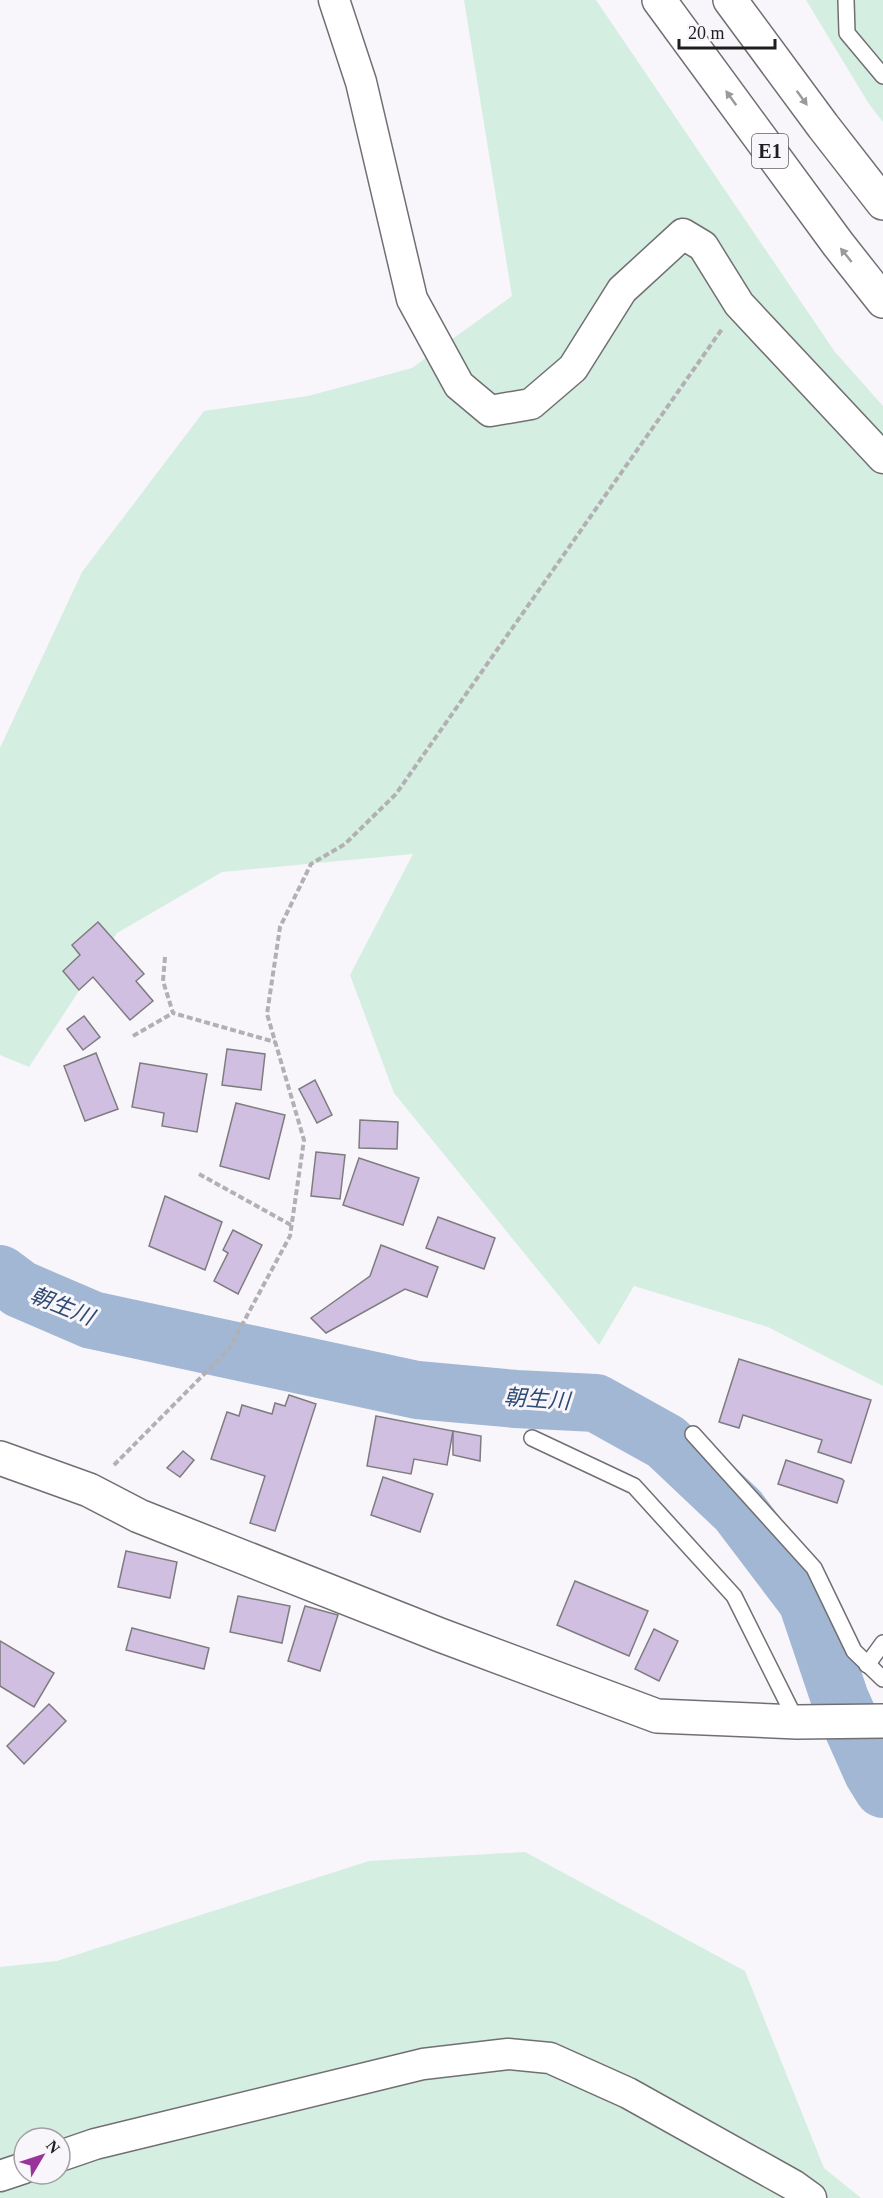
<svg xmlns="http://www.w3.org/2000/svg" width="883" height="2198" viewBox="0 0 883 2198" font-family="'Times New Roman','Noto Sans JP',serif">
	<rect width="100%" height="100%" fill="#f8f6fb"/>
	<g fill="#d4eee1" fill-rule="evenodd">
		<path d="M464,0H596L835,352L883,406V1386L768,1327L634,1286L599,1345L394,1093L350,975L413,854L222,872L117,933L29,1067L0,1055V748L82,572L204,411L308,396L412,368L512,296Z"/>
		<path d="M806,0H883V122L869,104Z"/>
		<path d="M525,1852L745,1971L824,2168L861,2198H0V1967L57,1961L369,1861ZM24,2138H60V2174H24Z"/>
	</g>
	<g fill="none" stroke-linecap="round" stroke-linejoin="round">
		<path stroke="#a2b7d4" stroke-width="58" d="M0,1274L20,1289L92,1320L417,1390L516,1399L596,1403L666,1442L738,1510L807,1601L840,1699L873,1773L883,1789"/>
	</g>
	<g fill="#d0bfe0" stroke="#7e7c80" stroke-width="1.5">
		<path d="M98,922L144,974L136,981L153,1001L130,1020L93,977L79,990L63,971L80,955L72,945Z"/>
		<path d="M84,1016L100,1037L83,1050L67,1029Z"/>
		<path d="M227,1049L265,1054L261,1090L222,1085Z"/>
		<path d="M96,1053L118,1109L85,1121L64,1066Z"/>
		<path d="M140,1063L207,1074L197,1132L162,1126L164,1113L132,1107Z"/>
		<path d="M315,1080L332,1115L317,1123L299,1089Z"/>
		<path d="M236,1103L285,1115L269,1179L220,1166Z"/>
		<path d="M360,1120L398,1122L397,1149L359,1148Z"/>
		<path d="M316,1152L345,1155L340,1199L311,1196Z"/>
		<path d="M359,1158L419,1178L403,1225L343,1205Z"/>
		<path d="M165,1196L222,1222L205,1270L149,1246Z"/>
		<path d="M438,1217L495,1238L484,1269L426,1248Z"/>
		<path d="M233,1230L262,1245L238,1294L214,1281L228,1253L223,1250Z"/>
		<path d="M381,1245L438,1267L427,1297L405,1289L326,1333L311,1318L370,1276Z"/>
		<path d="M739,1359L871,1400L851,1463L818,1452L822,1440L743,1415L739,1428L719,1422Z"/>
		<path d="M289,1395L316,1404L275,1531L250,1523L265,1476L211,1459L227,1412L239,1416L242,1405L272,1414L275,1403L285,1406Z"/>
		<path d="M376,1416L453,1431L447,1465L414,1459L411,1474L367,1466Z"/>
		<path d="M453,1431L481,1436L480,1461L453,1455Z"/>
		<path d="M183,1451L194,1460L180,1477L167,1468Z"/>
		<path d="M786,1460L842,1479L844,1481L837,1503L778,1484Z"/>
		<path d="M383,1477L433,1494L420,1532L371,1515Z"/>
		<path d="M126,1551L177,1562L170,1598L118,1587Z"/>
		<path d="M575,1581L648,1611L629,1656L557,1625Z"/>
		<path d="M238,1596L290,1606L282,1643L230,1632Z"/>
		<path d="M305,1606L338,1615L320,1671L288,1661Z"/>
		<path d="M132,1628L209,1648L204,1669L126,1650Z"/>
		<path d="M654,1629L678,1641L659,1681L635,1669Z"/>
		<path d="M0,1641L54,1673L34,1707L0,1686Z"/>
		<path d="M49,1704L66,1721L24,1764L7,1746Z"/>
	</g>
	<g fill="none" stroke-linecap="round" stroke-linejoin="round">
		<defs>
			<g id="lane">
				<path d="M846,0L847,33L883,76"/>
				<path d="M693,1434L814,1568L854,1651L883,1679"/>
				<path d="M532,1438L634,1486L734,1596L797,1722"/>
				<path d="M867,1665L883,1643"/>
			</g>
			<g id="street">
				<path d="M334,0L361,82L412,299L459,385L490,411L531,404L573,368L622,290L683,234L703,246L739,304L883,458"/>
				<path d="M60,2156L95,2144L423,2064L508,2054L550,2058L628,2093L793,2185L811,2198"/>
				<path d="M0,2176L24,2168"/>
			</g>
			<path id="secondary" d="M0,1458L89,1490L139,1516L440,1635L657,1716L797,1722L883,1721"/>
			<g id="highway">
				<path d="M659,0L838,244L883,301"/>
				<path d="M730,0L823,126L883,203"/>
			</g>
		</defs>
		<use href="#lane" stroke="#716f73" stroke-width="18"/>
		<use href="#street" stroke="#716f73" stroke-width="33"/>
		<use href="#secondary" stroke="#716f73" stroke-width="36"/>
		<use href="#highway" stroke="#716f73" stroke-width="36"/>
		<g stroke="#b2b0b4" stroke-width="4" stroke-dasharray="6 3" stroke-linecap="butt">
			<path d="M165,957L163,981L173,1013L275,1042"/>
			<path d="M133,1036L173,1013"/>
			<path d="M199,1174L291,1225"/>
			<path d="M114,1465L229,1349L290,1236L304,1140L267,1014L280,927L311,864L345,844L396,794L722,329"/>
		</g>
		<use href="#lane" stroke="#fff" stroke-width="15"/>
		<use href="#street" stroke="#fff" stroke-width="30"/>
		<use href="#secondary" stroke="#fff" stroke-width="33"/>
		<use href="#highway" stroke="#fff" stroke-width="33"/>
	</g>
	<defs><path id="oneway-solid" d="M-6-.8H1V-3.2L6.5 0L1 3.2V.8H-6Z" transform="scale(1.5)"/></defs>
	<g fill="#9a9a9a">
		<use href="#oneway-solid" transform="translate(731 98) rotate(-126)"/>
		<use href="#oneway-solid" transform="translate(802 98) rotate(54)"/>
		<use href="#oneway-solid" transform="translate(846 255) rotate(-129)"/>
	</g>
	<g text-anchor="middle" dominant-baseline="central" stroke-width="6" stroke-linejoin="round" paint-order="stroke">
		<rect fill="#f8f6fb" stroke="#5f5f61" stroke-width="1.5" x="752" y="134" width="36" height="34" rx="4.5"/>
		<g font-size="20" font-weight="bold" fill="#1e1e1f">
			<text x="770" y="151">E1</text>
		</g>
		<g font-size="22" font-style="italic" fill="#2d4a73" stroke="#f8f6fb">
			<text transform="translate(62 1306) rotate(22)">朝生川</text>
			<text transform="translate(537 1399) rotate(4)">朝生川</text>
		</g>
	</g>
	<g transform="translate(42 2156) rotate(51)"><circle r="28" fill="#f8f6fb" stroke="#a1a0a3" stroke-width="1.5"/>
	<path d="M0-4.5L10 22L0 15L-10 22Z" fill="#993499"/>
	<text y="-9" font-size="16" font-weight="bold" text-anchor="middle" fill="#1e1e1f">N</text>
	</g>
	<path d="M679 39v9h96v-9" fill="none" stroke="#1e1e1f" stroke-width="3"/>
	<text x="688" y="39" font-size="18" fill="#1e1e1f" stroke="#f8f6fb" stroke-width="4.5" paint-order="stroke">20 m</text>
</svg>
